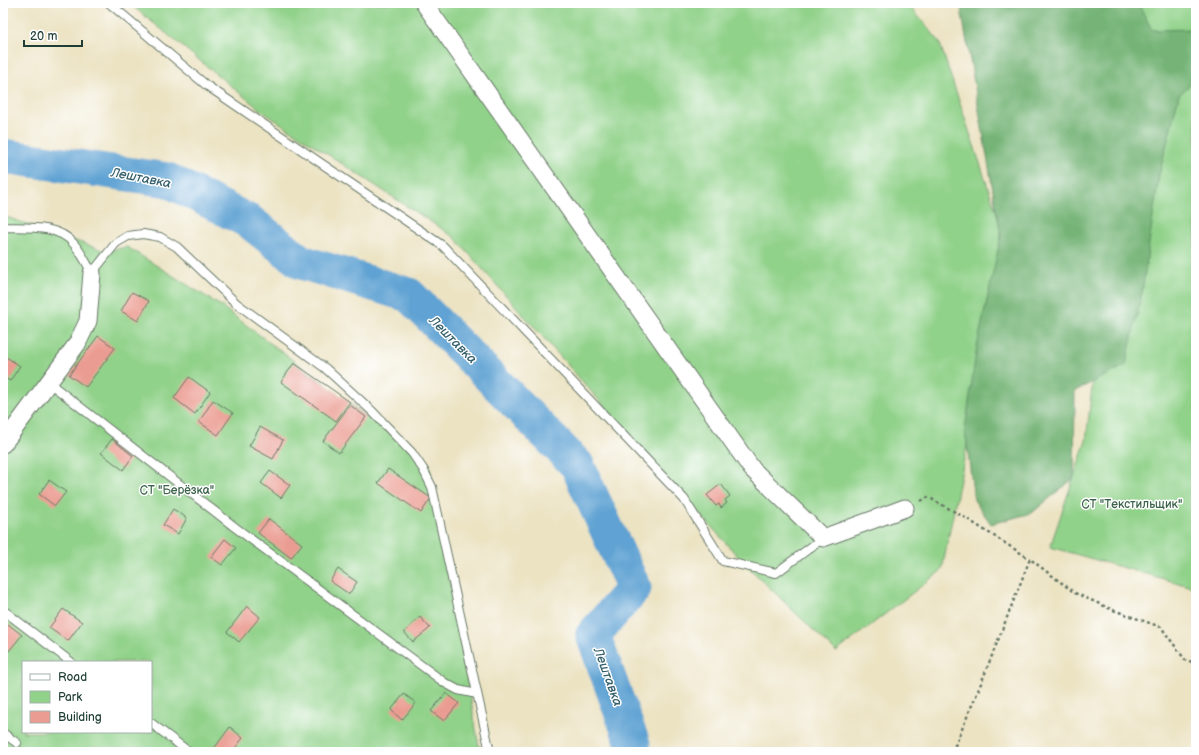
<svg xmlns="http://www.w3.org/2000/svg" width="1199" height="755" viewBox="0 0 1199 755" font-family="'Balsamiq Sans',sans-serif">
	<rect width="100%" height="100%" fill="#fff"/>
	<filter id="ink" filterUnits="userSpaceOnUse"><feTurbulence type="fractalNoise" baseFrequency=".025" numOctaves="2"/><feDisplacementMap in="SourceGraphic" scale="8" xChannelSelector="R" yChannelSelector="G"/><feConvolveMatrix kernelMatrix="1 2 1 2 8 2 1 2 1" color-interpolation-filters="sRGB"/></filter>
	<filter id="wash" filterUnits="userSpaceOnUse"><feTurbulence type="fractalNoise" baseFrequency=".012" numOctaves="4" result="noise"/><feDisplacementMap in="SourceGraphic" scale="16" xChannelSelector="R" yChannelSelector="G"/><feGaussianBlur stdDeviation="0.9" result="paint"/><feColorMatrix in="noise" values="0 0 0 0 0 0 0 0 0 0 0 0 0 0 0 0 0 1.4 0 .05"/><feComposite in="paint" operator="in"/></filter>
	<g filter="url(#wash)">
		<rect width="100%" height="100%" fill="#ece3c3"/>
		<g fill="#91d28a" stroke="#58885f" fill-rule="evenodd">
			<path d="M129,3H907L939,41L1007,244L942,570L836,652L740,559L454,237L263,112Z"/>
			<path d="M1135,3H1196V588L1050,547L1086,441Z"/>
			<path d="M3,216L105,251L127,247L221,306L429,463L480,752H3ZM23,662H151V732H23Z"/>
		</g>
		<path fill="#74b476" stroke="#4a7855" d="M960,3H1138L1152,30L1196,29V79L1179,95L1159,175L1142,292L1126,365L1075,391L1074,478L1032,513L991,524L974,500L965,430L977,346L1001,236Z"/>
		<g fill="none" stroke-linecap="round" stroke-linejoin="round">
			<path stroke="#5fa2d3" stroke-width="35" d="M3,156L168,180L250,222L301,262L409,295L577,465L634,588L593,635L633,744V752"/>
		</g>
		<g id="blocks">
			<g fill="#eb9c92">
				<path d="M132,292L149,301L138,321L121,311Z"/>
				<path d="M98,336L115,348L86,387L69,375Z"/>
				<path d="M3,355L20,366L10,381L3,377Z"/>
				<path d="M294,363L350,402L336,421L281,382Z"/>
				<path d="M189,377L210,392L195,414L174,398Z"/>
				<path d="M213,400L233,413L218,435L199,422Z"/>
				<path d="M350,405L366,417L339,453L323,441Z"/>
				<path d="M260,427L283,440L273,459L249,446Z"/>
				<path d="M112,439L133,456L123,470L101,453Z"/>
				<path d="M388,469L431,498L421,513L378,483Z"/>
				<path d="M270,471L290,485L281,498L261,483Z"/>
				<path d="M49,480L66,492L55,506L39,494Z"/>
				<path d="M721,484L730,496L725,500L727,503L721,508L719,504L716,506L707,495Z"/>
				<path d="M173,509L187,518L178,534L163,525Z"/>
				<path d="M269,519L302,544L291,558L258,533Z"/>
				<path d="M225,539L236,548L222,565L211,557Z"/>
				<path d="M338,569L357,582L349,594L330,581Z"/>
				<path d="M247,606L260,617L239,642L227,632Z"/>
				<path d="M63,609L82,622L68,641L49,628Z"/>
				<path d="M420,617L430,628L413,642L404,632Z"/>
				<path d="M8,624L22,635L9,651L3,646V629Z"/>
				<path d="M446,693L459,703L444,721L431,711Z"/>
				<path d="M404,694L416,703L402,720L391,710Z"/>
				<path d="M230,727L243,738L232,752H215L213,750Z"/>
			</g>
		</g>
	</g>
	<g filter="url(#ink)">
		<use href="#blocks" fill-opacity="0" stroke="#677766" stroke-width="1"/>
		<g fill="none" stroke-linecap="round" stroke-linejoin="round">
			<defs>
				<g id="lane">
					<path d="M109,3L206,85L443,246L684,499L723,561L776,573L823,538"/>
					<path d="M3,227C26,228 58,224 74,244C81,252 87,264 92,273L116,243L128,236L143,234L160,237L177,247L236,303L325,368L372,411L412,453L423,469L432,487L490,752"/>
					<path d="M48,382L236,528L445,683L458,690L477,694"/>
					<path d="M3,610L71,662"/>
					<path d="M151,723L189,752"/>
					<path d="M3,733L17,743"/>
				</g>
				<g id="street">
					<path d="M424,3L752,469L823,538L905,508"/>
					<path d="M3,444L77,344L88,321L92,273"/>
				</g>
			</defs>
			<use href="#lane" stroke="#677766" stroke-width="10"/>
			<use href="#street" stroke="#677766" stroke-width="19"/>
			<g stroke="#677766" stroke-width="2.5" stroke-dasharray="3 3" stroke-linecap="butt">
				<path d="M921,501L928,497L964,517L1030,559"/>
				<path d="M953,752L954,748L978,691L1030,559L1075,593L1113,610L1161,627L1186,661L1196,662"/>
			</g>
			<use href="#lane" stroke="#fff" stroke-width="8"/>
			<use href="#street" stroke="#fff" stroke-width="17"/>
		</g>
	</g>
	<g text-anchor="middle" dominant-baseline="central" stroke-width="3" stroke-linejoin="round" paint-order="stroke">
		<g font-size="12" fill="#3c624a" stroke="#fff">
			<text x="177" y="490">СТ "Берёзка"</text>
			<text x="1132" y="504">СТ "Текстильщик"</text>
		</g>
		<g font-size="13" font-style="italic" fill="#35606c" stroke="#fff">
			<text transform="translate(141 178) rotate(11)">Лештавка</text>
			<text transform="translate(453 340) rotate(45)">Лештавка</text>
			<text transform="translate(608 677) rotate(70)">Лештавка</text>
		</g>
	</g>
	<rect width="1199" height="755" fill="none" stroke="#fff" stroke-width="16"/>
	<rect x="22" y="661" width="130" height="72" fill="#ffffff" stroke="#a5b1ae"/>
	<rect x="30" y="674" width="20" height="6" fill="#ffffff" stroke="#a5b1ae"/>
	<text x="58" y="681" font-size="12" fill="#1f3d34">Road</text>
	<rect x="30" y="691" width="20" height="12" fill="#91d28a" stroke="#a5b1ae"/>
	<text x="58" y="701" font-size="12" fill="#1f3d34">Park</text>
	<rect x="30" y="711" width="20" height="12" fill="#eb9c92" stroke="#a5b1ae"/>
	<text x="58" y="721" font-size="12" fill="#1f3d34">Building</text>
	<path d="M24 40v6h58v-6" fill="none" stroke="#1f3d34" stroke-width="2"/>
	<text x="30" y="40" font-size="12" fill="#1f3d34" stroke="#ffffff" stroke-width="3" paint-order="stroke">20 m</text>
</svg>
